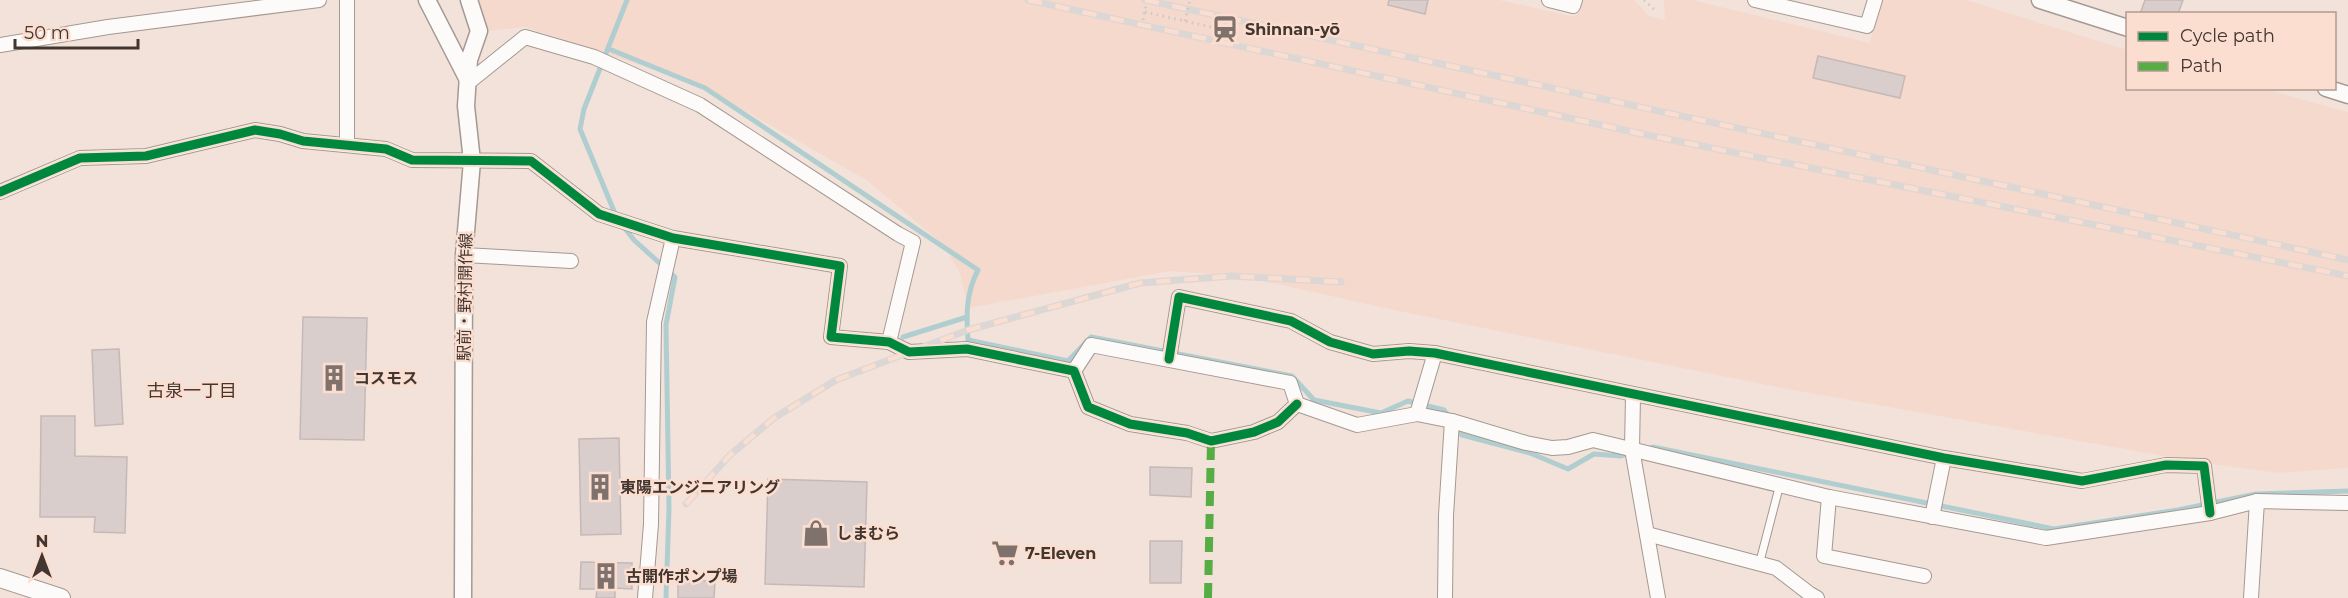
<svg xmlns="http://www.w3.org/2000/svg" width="2348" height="598" viewBox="0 0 2348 598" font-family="Montserrat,'Noto Sans JP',sans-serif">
	<rect width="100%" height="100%" fill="#f2e2da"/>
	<path fill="#f5d9cc" d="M476,0H1499L1575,17L1580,0H1634L1649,16L1665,20L1664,0H1692L1870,43L1880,0H1966L2127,50L2128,88L2264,89L2348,112V468L2279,473L2204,463L1777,387L1394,310L1241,276L1170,271L968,308L960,273L944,245L868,181L700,85L525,27L487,31Z"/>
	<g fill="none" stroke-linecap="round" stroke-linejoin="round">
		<g stroke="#b0cecf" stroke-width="5">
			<path d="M609,49L705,88L978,270C966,293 966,315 968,340L1068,361L1091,337L1292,376L1314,400L1381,413L1408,401L1444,410L1450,418"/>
			<path d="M616,216L580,129L584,109L627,0"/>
			<path d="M623,226L634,240L675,277L666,325L669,509L666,598"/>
			<path d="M903,337L967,317"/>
			<path d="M1455,426L1462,435L1530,453L1568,469L1594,454L1621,456L1630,453"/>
			<path d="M1647,449L1653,447L2054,529L2178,510L2256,494L2348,491"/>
		</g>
	</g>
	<g fill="#dacecd" stroke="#c5b9b8" stroke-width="1.5">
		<path d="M1389,0H1428L1425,14L1388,5Z"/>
		<path d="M2145,0H2183L2178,14H2140Z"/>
		<path d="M1818,56L1905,76L1900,98L1813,78Z"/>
		<path d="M303,317L367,318L364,440L300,439Z"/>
		<path d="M119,349L123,424L95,426L92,350Z"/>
		<path d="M41,416H75V456L127,457L125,533L94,532L95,517H40Z"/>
		<path d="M619,438L621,534L581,535L579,439Z"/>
		<path d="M1150,467L1192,468L1191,497L1150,495Z"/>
		<path d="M768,479L867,482L864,587L765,584Z"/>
		<path d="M1150,541H1182L1181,583H1150Z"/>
		<path d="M581,562L632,563V589L615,588V598H596L597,589H580Z"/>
		<path d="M678,580L715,581L714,598H678Z"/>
	</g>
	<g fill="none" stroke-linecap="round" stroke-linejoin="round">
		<defs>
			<path id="service" d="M1759,565L1780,484"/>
			<g id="minor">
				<path d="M1549,0L1573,6L1575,0"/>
				<path d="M1755,0L1867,26L1875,0"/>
				<path d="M0,45L108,27L319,0"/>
				<path d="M469,82L525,37L594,57L700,105L898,234L913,242L889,342"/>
				<path d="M347,145V0"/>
				<path d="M0,192L80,158L146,156L255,130L280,134L303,141L386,149L412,160L531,161L599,214L673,238L840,266L831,337L889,342L909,352L967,349L1074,371L1088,407L1130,424L1187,433L1211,441L1254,432L1278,422L1297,404"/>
				<path d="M464,255L571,261"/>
				<path d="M1169,359L1179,297L1291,321L1330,342L1373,354L1409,351L1435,353L1944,458L2082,481L2166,465L2204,466L2210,513"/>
				<path d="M1074,371L1091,345L1290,383L1297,404"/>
				<path d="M1633,396L1632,449L1658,598"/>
				<path d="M1297,404L1357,425L1417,414L1452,421L1526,443L1552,448L1568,447L1593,440L1829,497L2046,538L2210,513L2257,501L2348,503"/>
				<path d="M1417,414L1435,353"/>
				<path d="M1829,497L1824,556L1924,576"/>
				<path d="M1932,517L1944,458"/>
				<path d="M1647,534L1776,568L1810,594L1817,598"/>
				<path d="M645,598L651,524L654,322L673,238"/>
				<path d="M1445,598L1446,515L1452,421"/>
				<path d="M2251,598L2257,501"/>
			</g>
			<g id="tertiary">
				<path d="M427,0L467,78"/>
				<path d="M2040,0L2128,28"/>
				<path d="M2326,88L2348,95"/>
				<path d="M463,598L464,255L472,161L466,106L469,60L479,31L469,0"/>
			</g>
			<path id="secondary" d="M0,578L61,598"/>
		</defs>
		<use href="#service" stroke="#a49993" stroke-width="9"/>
		<use href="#minor" stroke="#a49993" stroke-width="16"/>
		<use href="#tertiary" stroke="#a49993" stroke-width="19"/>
		<use href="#secondary" stroke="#a49993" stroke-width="20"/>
		<g stroke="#cec8c6" stroke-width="3" stroke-dasharray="1.5 4.5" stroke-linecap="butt">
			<path d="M1644,0L1656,11"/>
			<path d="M1145,12L1224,30"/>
			<path d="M1143,20L1146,4"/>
			<path d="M1223,37L1226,21"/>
		</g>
		<use href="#service" stroke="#fdfbf9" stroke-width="7"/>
		<use href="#minor" stroke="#fdfbf9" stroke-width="14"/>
		<use href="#tertiary" stroke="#fdfbf9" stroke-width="16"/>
		<use href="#secondary" stroke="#fdfbf9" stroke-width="18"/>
		<defs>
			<g id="rail">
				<path d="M1028,0L1647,135L2348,276"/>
				<path d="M1145,0L2348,260"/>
				<path d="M686,504L730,455L774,418L836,380L968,330L1140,283L1232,276L1341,282"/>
			</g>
		</defs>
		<use href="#rail" stroke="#dcd7d4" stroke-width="7"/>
		<use href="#rail" stroke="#fcded0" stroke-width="4.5" stroke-dasharray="14" stroke-linecap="butt"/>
		<path stroke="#cec8c6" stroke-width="3" stroke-dasharray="1.5 4.5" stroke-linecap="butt" d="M1185,21L1190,0"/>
		<path stroke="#56ac45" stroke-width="8" stroke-dasharray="15 8" stroke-linecap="butt" d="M1208,598L1211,441"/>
		<defs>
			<g id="cycleway">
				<path d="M0,192L80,158L146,156L255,130L280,134L303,141L386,149L412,160L531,161L599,214L673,238L840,266L831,337L889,342L909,352L967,349L1074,371L1088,407L1130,424L1187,433L1211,441L1254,432L1278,422L1297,404"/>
				<path d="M1169,359L1179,297L1291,321L1330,342L1373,354L1409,351L1435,353L1944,458L2082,481L2166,465L2204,466L2210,513"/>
			</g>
		</defs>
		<use href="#cycleway" stroke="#fcded0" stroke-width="13"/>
		<use href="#cycleway" stroke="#00873e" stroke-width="9"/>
	</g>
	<defs>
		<symbol id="station-bare" viewBox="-9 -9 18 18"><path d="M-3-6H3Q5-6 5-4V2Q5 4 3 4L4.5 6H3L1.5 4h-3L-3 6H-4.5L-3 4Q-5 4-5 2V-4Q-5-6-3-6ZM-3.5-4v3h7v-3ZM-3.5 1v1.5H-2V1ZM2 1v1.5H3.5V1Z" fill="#7f726c" stroke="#fcded0" stroke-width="2.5" paint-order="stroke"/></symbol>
		<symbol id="building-bare" viewBox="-9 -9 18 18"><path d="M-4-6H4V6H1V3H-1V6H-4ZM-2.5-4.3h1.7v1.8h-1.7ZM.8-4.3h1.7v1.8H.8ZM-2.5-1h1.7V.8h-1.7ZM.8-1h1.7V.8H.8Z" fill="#7f726c" stroke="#fcded0" stroke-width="2.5" paint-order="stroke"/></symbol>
		<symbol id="shop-bare" viewBox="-9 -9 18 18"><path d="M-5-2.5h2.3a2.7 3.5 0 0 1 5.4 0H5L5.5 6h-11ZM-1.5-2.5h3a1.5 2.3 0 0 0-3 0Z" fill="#7f726c" stroke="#fcded0" stroke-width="2.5" paint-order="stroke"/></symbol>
		<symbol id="supermarket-bare" viewBox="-9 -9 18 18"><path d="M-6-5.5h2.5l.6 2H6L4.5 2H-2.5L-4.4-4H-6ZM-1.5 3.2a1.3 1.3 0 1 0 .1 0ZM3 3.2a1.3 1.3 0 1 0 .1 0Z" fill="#7f726c" stroke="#fcded0" stroke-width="2.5" paint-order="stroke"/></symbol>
	</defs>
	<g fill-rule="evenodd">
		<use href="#station-bare" x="1206" y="10" width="38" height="38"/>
		<use href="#building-bare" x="315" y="359" width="38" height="38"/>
		<use href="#building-bare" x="581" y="468" width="38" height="38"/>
		<use href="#shop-bare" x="797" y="514" width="38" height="38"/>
		<use href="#supermarket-bare" x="986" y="534" width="38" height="38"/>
		<use href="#building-bare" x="587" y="557" width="38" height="38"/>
	</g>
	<g text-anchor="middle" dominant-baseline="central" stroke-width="5" stroke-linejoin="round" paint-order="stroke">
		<g font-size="16" font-weight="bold" fill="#413630" stroke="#fcded0" text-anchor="start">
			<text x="1245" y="29">Shinnan-yō</text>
			<text x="354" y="378">コスモス</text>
			<text x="620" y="487">東陽エンジニアリング</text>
			<text x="836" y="533">しまむら</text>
			<text x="1025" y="553">7-Eleven</text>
			<text x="626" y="576">古開作ポンプ場</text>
		</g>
		<g font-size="16" fill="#413630" stroke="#fcded0">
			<text transform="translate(465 297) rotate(-89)">駅前・野村開作線</text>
		</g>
		<g font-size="18" fill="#413630" stroke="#fcded0">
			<text x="192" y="391">古泉一丁目</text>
		</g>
	</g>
	<rect x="2126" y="12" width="210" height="78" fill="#fcded0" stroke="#b19b90" stroke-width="1.5"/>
	<rect x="2138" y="32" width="30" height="9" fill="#00873e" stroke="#b19b90" stroke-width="1.5"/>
	<text x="2180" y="42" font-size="18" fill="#413630">Cycle path</text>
	<rect x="2138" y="62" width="30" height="9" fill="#56ac45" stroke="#b19b90" stroke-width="1.5"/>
	<text x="2180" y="72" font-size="18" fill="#413630">Path</text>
	<g transform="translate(42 556)" stroke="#fcded0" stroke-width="4.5" paint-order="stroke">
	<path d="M0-4.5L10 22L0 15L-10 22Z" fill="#413630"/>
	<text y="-9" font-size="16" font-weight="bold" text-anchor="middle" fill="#413630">N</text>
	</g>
	<path d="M15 39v9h123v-9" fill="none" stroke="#413630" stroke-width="3"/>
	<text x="24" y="39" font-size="18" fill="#413630" stroke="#fcded0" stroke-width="4.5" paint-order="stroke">50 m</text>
</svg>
